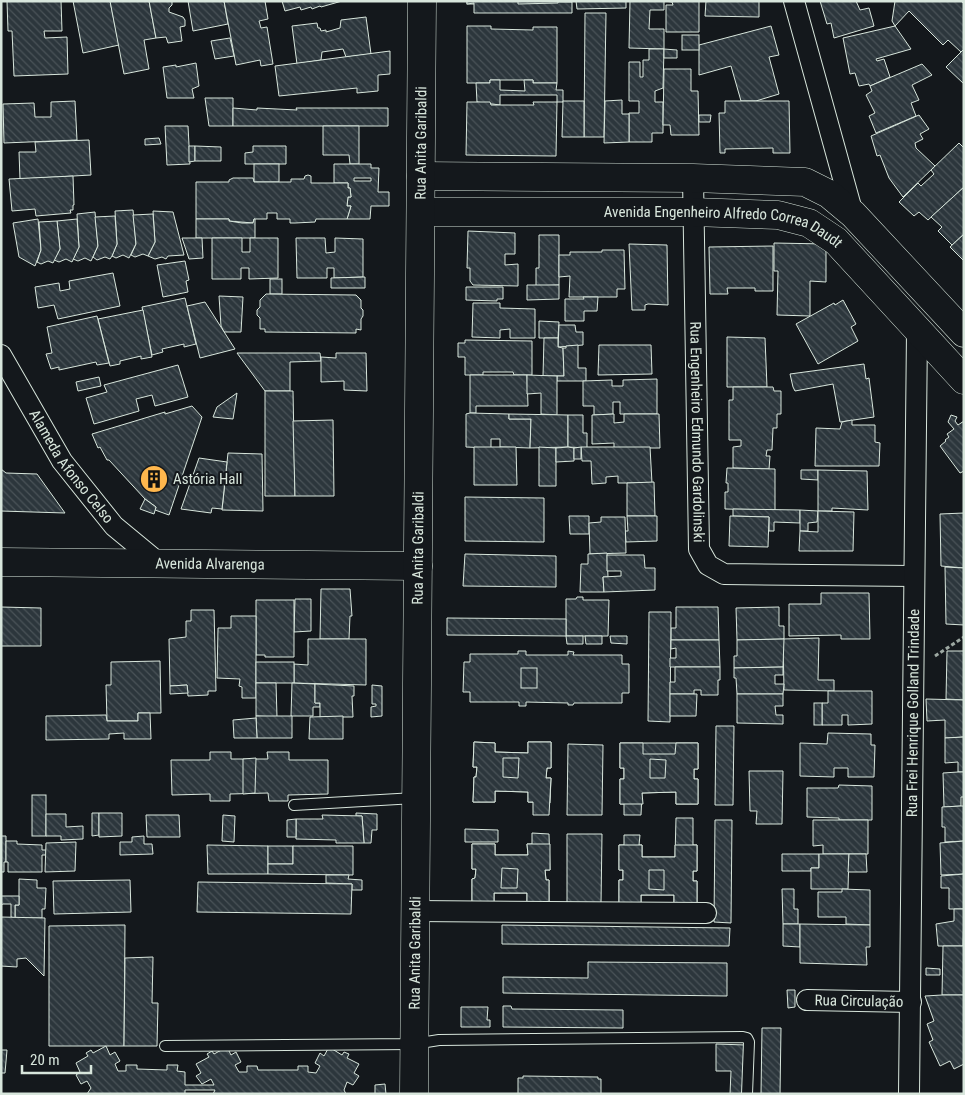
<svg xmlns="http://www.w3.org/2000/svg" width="965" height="1095" viewBox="0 0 965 1095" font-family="'Roboto Condensed',sans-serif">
	<defs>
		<pattern id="building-back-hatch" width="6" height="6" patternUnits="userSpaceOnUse" patternTransform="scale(1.25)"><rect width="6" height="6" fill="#2c363c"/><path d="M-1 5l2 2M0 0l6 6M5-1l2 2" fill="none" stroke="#4a5358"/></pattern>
	</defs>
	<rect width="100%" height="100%" fill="#14181c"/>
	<g fill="url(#building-back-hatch)" stroke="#d8e6dc" fill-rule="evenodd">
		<path d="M7,1H61L62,31H44L45,38L67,37L68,74L14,76L12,31H8Z"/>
		<path d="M73,1H110L119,45L83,53Z"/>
		<path d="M110,1H149L156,38L144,40L149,69L124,74Z"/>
		<path d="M149,1H172V5L169,8V12L183,17L185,20V26L180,27L182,41L168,43L166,37L156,38Z"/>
		<path d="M188,1H224L228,24L193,31Z"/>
		<path d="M224,1H265L268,19L259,21L261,28L267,27L273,64L261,66L260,60L236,65Z"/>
		<path d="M282,1H342L321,7L320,6L312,9L311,7L301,10L300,7L285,11Z"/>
		<rect x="467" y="1" width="42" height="3"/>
		<path d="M467,1L572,2V13H474V3L467,4Z"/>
		<path d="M518,1H558V3L518,4Z"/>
		<path d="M576,1H626V8L577,9Z"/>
		<path d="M630,1H664V10H650L649,29H664V49L629,48Z"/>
		<path d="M699,1V32H666V5H673L672,2L664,1Z"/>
		<path d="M706,1H759V17L705,16Z"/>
		<path d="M820,1H856L860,10L869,8L874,26L834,38L831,23L827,24Z"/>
		<path d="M895,1H961L964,4V49L961,52L948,40L943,45L909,11L895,26L892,21Z"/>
		<path d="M585,13H606L604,137H584Z"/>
		<path d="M366,17L371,54L346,57L343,49L322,52L321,60L297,64L292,26L317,23L318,28H320L321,31L326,30V32L340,28L341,20Z"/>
		<path d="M467,26H491V29L533,30V27H557V83H533V80H490V83H467Z"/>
		<path d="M771,26L779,55L769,57L779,94L756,101H741L731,66L699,75V45Z"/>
		<path d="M895,26L911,49L876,59L877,61L884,59L890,77L870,86L869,84L859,86L855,73L850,74L843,38Z"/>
		<rect x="682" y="35" width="17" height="15"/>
		<path d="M230,38L234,56L215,59L211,41Z"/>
		<path d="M649,49H664L663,88L655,91V102H663V133H652V142H629V113H639V101H629V62H640V77H643V60H649Z"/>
		<path d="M664,49L677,50V58H664Z"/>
		<path d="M964,49V84L946,67Z"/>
		<path d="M390,51V74L378,75V91L357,93V88L279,96L275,66Z"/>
		<path d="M196,63L199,86L192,89L194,98H167L163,67L176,65V67Z"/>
		<path d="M922,64L932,75L912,85L919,100L911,103L916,116L876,133L869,116L875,113L866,95L872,91L870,86Z"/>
		<path d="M664,69H691V91H698L699,135H671L670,125H663Z"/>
		<path d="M490,80H500V90L525,91L524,80H533V83H557L556,90H563V102H557V95H500V105L477,102L476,83H490Z"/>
		<path d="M205,98H233V126H209Z"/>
		<path d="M622,100V114H629V142L604,143L605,101Z"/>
		<path d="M75,101L77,140L4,143L3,104L34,103L35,117H51V102Z"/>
		<path d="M563,101H584V137H562Z"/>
		<path d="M725,101H789L790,153H773V148L725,149V153H720L719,113H725Z"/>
		<path d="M467,102H490L491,105H534L533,102H557L556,156L466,155Z"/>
		<path d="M233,108L257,110V108L297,110L296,108H388V126H233Z"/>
		<path d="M699,115H711L710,122H699Z"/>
		<path d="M919,115L929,129L920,134L923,139L915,143L916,148L935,166L903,197L889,178L880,155L877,156L871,136Z"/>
		<path d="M165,126H188L190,164L167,165Z"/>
		<path d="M323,126H359V164H350L349,155H323Z"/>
		<path d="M159,138L161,144L145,145V139Z"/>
		<path d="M89,140L91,175L20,179L19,152H36L35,142Z"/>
		<path d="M959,143L964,148V187L928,220L919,212L914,216L899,202L918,183L921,186L934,174L931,170Z"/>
		<path d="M189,146H195V161L189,162Z"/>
		<path d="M195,146L221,147V161H195Z"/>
		<path d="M253,146H286V164H245V153L253,152Z"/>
		<rect x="254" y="164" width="25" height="18"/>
		<path d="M334,164H371V168H379L378,192H389V206H371L370,219H347L351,206H347L348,197H351L350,188H348V183H334ZM354,178H371V181H354Z"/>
		<path d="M308,175L311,176V183H348V188H350L351,197H348L347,206H351L347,219H316L315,222L295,223H290V219H277V213H267V219H254L253,223L229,221V219H196V182H229V180L233,178H253L254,182H291V179H304L305,176Z"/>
		<path d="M73,176L74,205H73V210H70L71,213L36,216L35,209L12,211L9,179Z"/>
		<path d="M964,187V234L952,245L938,231L942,227L931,217Z"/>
		<path d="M133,210L136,244L129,258L123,255L116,258L112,256L117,244L115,211Z"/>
		<path d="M153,211L173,212L184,255L168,256L166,259L162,257L155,259L148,256L155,242Z"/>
		<path d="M95,212L98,246L91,261L85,258L78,261L73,259L79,247L77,214Z"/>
		<path d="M153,214L155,242L148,256L143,254L135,257L131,255L136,244L133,215Z"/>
		<path d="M115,216L117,244L112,256L110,259L105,257L97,260L93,257L98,246L95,217Z"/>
		<path d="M38,219L41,250L35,266L19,257L13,223Z"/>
		<path d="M77,219L79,247L72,262L66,259L59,262L54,260L60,249L57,221Z"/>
		<path d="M196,219H229V221L242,223H253L254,219H255V238H196Z"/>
		<path d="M57,221L60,249L53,263L48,261L41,264L37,262L41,250L39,222Z"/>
		<path d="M468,231L515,233V254H505V265L518,264V286L473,285L470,281V268H467Z"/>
		<path d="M964,234V261L950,247Z"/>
		<path d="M539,235H559V285L536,286V268H539Z"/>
		<path d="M182,238H202L203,258L189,259Z"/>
		<path d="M212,238H242V252H250V238H278V278L249,279V268H241V279H212Z"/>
		<path d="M296,238H325L326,253L335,252V238L363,239V277L334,278V268H327V278H297Z"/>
		<path d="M774,243L826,244V282L810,281V316L777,315L778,271H774Z"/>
		<path d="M629,244L667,245L668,305L648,304L645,305V310H632Z"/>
		<path d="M773,246V291H755V288H727L728,294H710L709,247Z"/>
		<path d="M602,250H624L625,289H617V297H569L570,276L559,277V255H570V252H602Z"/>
		<path d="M185,261L189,280L186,281L188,292L163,297L157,265Z"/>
		<path d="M113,273L120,306L58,319L54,305L38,308L35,287L59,283L60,291L70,289L69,281Z"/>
		<path d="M365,277V288H331V278Z"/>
		<rect x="270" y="279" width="12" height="15"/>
		<path d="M527,285H559V299L527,300Z"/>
		<path d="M466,287H503V299H497V301L466,300Z"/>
		<path d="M266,294L356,295L361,300V308L363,310V316L361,319V330L356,329V333L265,332V329H260V318L257,315V310L260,307V300Z"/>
		<path d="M219,296L243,297L241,332H224L221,326Z"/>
		<path d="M583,297H598L597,311H584V321H565V299H584Z"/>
		<path d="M185,298L196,344L184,347V344L162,349L163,352L152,355L142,307Z"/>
		<path d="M843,300L856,324L851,327L858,341L818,364L796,324L834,303L835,305Z"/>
		<path d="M205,302L235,349L200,358L187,306Z"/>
		<path d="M473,303H500V308L535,309V338H510V329L500,330V338L472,337Z"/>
		<path d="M143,310L152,357L141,359V356L120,361V364L110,366L98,319Z"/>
		<path d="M97,316L109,363L97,365L96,362L59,370V367L51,369L46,354L52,353L47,327Z"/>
		<path d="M539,321L559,322L558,338H539Z"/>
		<path d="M559,325H575L576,332H583V345L558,347Z"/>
		<path d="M727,337L765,338L767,387H727Z"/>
		<path d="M544,338H558V347L563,348L564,376H543Z"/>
		<path d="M465,340L532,341V375H514L513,372H483V375H465V357H458V343H465Z"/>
		<path d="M578,345V368H586V381H557V376H564L563,348H566V346Z"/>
		<path d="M599,345H651L652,374L598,375Z"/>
		<path d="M237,353H320L321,361L290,362V391H265Z"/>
		<path d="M336,353H366L367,391L344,390V381L321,382V357L336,358Z"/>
		<path d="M864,364L866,379L869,378L874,417L840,422L833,384L795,391L793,387L790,374Z"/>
		<path d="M178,365L188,397L155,406L152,395L136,399L139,411L94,424L86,398L107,392L104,385Z"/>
		<path d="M470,375H527L528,406H476V413H470Z"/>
		<path d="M527,375L557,376V415L541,414V393L527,394Z"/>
		<path d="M99,377L101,386L78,391L76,382Z"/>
		<path d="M657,379V414H620V402H613V414L594,415V406H583V381L612,380V386H623V380Z"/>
		<path d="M733,387H773L774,391H781V414H777V428H773L772,450H767L766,456H770L769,469L733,468V447L741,446V440H729V400H733Z"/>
		<path d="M265,391H293L295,496H265Z"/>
		<path d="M237,393L233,419L213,417L217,407Z"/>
		<path d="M192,406L202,417L169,515L155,510L156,507L145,499L109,460H107L100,447L98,448L92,434L165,412V414Z"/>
		<path d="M470,413L509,414V419H531L530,448L500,447V439H491V448L466,447V414Z"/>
		<path d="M509,414L568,415V447L530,448L531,419H509Z"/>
		<path d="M614,414V423L624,422V414H659L660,448H614V443L592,444V415Z"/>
		<path d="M568,415H583V433H587V448L568,447Z"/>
		<path d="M951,415L957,417L955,421L958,425L964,421V471L960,473L940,446L946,441L945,440L949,437L947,434L954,429L948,422Z"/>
		<path d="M333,420L334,496H295L293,421Z"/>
		<path d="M852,420V425H875V442L880,443L879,466H815L816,428L840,429L842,422Z"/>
		<path d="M474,447H516L517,485H474Z"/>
		<path d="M539,447L556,448V486H539Z"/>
		<path d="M568,447L574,448V461L556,462V448Z"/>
		<path d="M581,447H650L652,483H618V476L606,477V483L592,484L591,461H582Z"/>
		<path d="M581,447V459H574V448Z"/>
		<path d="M228,453L262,454L263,511L222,510Z"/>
		<path d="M199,458L227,462L222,509L212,508L211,513L181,509Z"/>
		<path d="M727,468L775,469V510L725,509V492H728V483H726Z"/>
		<path d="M1,469L6,473L37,474L65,513L1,511Z"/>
		<path d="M801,470H818V480L801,479Z"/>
		<path d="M818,470L867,471L868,510L832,508V511H818Z"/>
		<path d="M654,482L655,516H627V483Z"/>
		<path d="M465,497L544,498V542L465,541Z"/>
		<path d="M145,499L156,507L154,514L140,509Z"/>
		<path d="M733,509L800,510V523L774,522V531H769V517L733,516Z"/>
		<path d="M800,510L818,511L817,522L808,523V531H800Z"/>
		<path d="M818,511L854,512L853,551H799L800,531L818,532Z"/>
		<path d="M964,513V568L941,566L940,514Z"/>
		<path d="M569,516H589V534H570Z"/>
		<path d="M627,516H657V541L626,542L625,531H628Z"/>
		<path d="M730,516L769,517L768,547L729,546Z"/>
		<path d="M601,517H625L626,553L590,554L589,523L601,522Z"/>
		<path d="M607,553L608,577H603L604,592H580L581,564H588V554Z"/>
		<path d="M465,554L556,556V587L463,586Z"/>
		<path d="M607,555H644L645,568H655V590L604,592L603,577L621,576V571H607Z"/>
		<path d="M945,567L964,568V625L946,624Z"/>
		<path d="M321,589H350L352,616H350L349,639H320Z"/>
		<path d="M821,593H869L870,639H841V635L789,636V604H821Z"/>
		<path d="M577,597H583V600H609L608,636H566V599H576Z"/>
		<path d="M295,599H311V631L294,632Z"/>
		<path d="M256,600H294V657H265V655H256Z"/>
		<path d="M1,607L41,608V646H1Z"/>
		<path d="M676,607H718L719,640H671V628H676Z"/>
		<path d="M779,607V626H784V639L737,640L736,608Z"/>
		<path d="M191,610H214L216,691H208V695L188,696L187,685L170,686L169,639L186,637V621H191Z"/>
		<path d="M649,612H671L670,722L648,721Z"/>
		<path d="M231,616H256V698H242V687L239,686L240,679L217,678L218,628H231Z"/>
		<path d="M447,618L566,619V636L447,635Z"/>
		<path d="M566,636H583V644H567Z"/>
		<path d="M585,636H602V644H586Z"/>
		<path d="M610,636H627V644L611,643Z"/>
		<path d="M819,638L818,680H834V691L784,690L783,639Z"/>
		<path d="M308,639H366V685L294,683V664L308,665Z"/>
		<path d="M784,639L783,667L734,668V656H737V640Z"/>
		<path d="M671,640H719L720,667H670V658H676V648L671,649Z"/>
		<path d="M518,651H526V655H568V651L574,652L573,655H622V664H629V693H622V703H574L573,705H568V703L526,702V706H519V702H470V692H463L464,662H470V654H518Z"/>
		<path d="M947,651H964V700L946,699Z"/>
		<path d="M160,661L161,713H138V721H107L106,685H111V662Z"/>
		<rect x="256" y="662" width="38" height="21"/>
		<path d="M675,667H720V680H718V695H701V690H694V694H670V682H675Z"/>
		<path d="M783,667V675H775V684H784L783,694H737L736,678H734V668Z"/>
		<rect x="521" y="668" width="16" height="20"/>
		<path d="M256,683H276L277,717L256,716Z"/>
		<path d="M292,683L315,684V703H320V707H313V716H291Z"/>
		<path d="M315,684L354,686V696H352L353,717H320V703H315Z"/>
		<path d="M187,685L188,693L170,694V686Z"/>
		<path d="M372,685L382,686V716L371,717V707L376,706V704H372Z"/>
		<path d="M828,691H872V724L848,725V715H842V725H822V703H828Z"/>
		<path d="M670,694H697L696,716H670Z"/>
		<path d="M737,694H783V706H775L776,715H783V724L737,723Z"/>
		<path d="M926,699L964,700V737L945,738V720L927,721Z"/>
		<rect x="814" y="703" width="8" height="22"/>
		<path d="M138,713H150L151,739H124V733L109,734V739L46,740V716L106,715L107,721H138Z"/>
		<path d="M256,716H292V738H257Z"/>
		<path d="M343,716V739H309L310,717Z"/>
		<path d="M256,718L257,738H234L233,720Z"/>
		<path d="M716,726H734L733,805H715Z"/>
		<path d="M828,733L871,734V745H875L874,777H848V768H834V777L800,776V743L827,744Z"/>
		<path d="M964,737V772H958V762L945,763V738Z"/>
		<path d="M474,742L495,743V752L528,753V742H551V768H547L546,778H551L550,803L528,802V792L495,791V802H473L474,777H476L477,767H473Z"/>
		<path d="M474,742L495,743V752L528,753V742H551V768H547L546,778H551L549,815H533V802H528V792L495,791V802H473L474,777H476L477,767H473Z"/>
		<path d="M620,743H698V769H694V779H698V804H676V792L642,793L641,815H624V804H620V779H624V768H620Z"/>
		<path d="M620,743H643V754H675L676,743H698V769H694V779H698V804H676V792L642,793L643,804H620V779H624V768H620Z"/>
		<path d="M568,744L603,745L602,815H567Z"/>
		<path d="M210,752H231V759H268L267,752H289V760H328V794L288,795V801H269L268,793L230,794V801H210V794L172,795L171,760H210Z"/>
		<path d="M256,758L255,793L243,794V759Z"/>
		<path d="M503,758H519L518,778L503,777Z"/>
		<path d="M650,759L666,760L665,778H650Z"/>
		<path d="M749,771H783L782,824H756L757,811H750Z"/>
		<path d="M958,772H964V797H961V806L944,807L943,773Z"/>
		<path d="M839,785L872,786V820H839V818L807,817V788H838Z"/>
		<rect x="32" y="795" width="14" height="41"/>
		<path d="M961,806H964V841L945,842V827H942V807Z"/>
		<path d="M92,813H99V835L92,836Z"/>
		<path d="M99,813H122V836L99,837Z"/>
		<path d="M356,813L377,814V830H372L371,843H364L362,816H356Z"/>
		<path d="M46,814H66V827L83,826V839L61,840V836H46Z"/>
		<path d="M146,815H179L180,837H147Z"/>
		<path d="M223,815L235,816L234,842L222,841Z"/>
		<path d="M322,815L362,816L364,843H336V840L296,839V819H323Z"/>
		<path d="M676,818H693V845H697V871H693V881H697V906H674V895H641V905H619V880H623V870H619V845H624V835H640L639,845H642V857H675Z"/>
		<path d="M296,819V837H287V820Z"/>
		<path d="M715,820H732L731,923L714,922Z"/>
		<path d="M813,820H868V854H823V845L813,846Z"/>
		<path d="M465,829L498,830V842H465Z"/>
		<path d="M532,833L549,834L550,870H545L546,880H549V905H527V893H494V904H472V879L475,878L476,869H472V844H495V855H528L527,844H532Z"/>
		<path d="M567,834H602L601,904H567Z"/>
		<path d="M1,836H6V862H4V872H1Z"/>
		<path d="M144,836V844H152L153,854L120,855V842H132V837Z"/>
		<path d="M6,841H17V844L42,845V850H46V855H42V872H8V862H6Z"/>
		<path d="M964,841V874L941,875L940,843Z"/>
		<path d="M76,842L75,871L45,872L46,843Z"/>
		<path d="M472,844H495V855H528L527,844H550V870H545L546,880H549V905H527V893H494V904H472V879L475,878L476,869H472Z"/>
		<path d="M207,845L268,846V874H208Z"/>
		<path d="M619,845H642V857H675V845H697V871H693V881H697V906H674V895H641V905H619V880H623V870H619Z"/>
		<rect x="268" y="846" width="25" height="18"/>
		<path d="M293,846H353V875L268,874V864H293Z"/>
		<path d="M782,854H819V868H811V871H782Z"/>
		<path d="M819,854H849L848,889H811V868H819Z"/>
		<path d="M849,854H866L867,872H848Z"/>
		<path d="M502,868L518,869L517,888H501Z"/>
		<path d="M649,870H664V890L649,889Z"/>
		<path d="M964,874V909H949V888H941V876Z"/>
		<path d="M326,875H349L348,879L362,880V890H352V884L326,883Z"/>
		<path d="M19,879L37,880V888H46L45,909H42V918H15V905H19Z"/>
		<path d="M130,880L131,912L54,914L53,881Z"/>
		<path d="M198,882L352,884L351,914L197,912Z"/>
		<path d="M782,889H794V909H798V924H783Z"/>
		<path d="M842,889L870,890V925L846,924V917H818V892H842Z"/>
		<path d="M1,896H19V905H15V918L11,917V904H3L1,905Z"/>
		<path d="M954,909H964L963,946H938L936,924L954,921Z"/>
		<path d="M1,917L45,918L44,976L26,958L17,959V967L1,966Z"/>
		<path d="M783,924H800V947L783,946Z"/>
		<path d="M800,924L870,925V947H866L867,965L800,963Z"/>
		<path d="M125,925L124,1046H49V926Z"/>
		<path d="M502,925L730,928L729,946L502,944Z"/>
		<path d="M943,946H964V995H942Z"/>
		<path d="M153,957L152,1003H158L157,1046H124L125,958Z"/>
		<path d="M588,962L727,963V996L503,993V977L588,978Z"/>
		<path d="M926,968L940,969V975H926Z"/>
		<path d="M787,990H795V1007L788,1008Z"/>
		<path d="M942,995H964V1064L954,1069L950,1061L940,1066L929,1042L933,1040L927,1024L934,1021L925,996Z"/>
		<path d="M503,1006H511L512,1009L623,1010V1028L503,1027Z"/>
		<path d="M461,1007H488L487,1020H490V1027H461Z"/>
		<path d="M762,1028H781L780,1094H761Z"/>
		<path d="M716,1044L746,1045L744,1094H730L731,1071H716Z"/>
		<path d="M106,1046L110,1055L115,1052L120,1061L115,1064L118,1071H126V1065H137V1069L167,1070V1065H178L177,1071L185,1072V1085H214L211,1079L202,1084L196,1076L201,1073L196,1064L209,1057L207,1054L212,1051L214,1054L227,1047L231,1055L236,1052L241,1062L235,1065L239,1072H247V1066H257L258,1070H298V1066H308V1072L316,1073L320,1066L315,1063L320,1053L324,1056L329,1047L342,1055L344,1052L349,1054L347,1058L359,1064L354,1073L359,1076L353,1085L347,1082L344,1090L346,1094H213L215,1090H185V1094H87L91,1088L87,1081L81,1084L76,1075L80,1072L76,1063L88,1056L86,1053L91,1050L93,1053Z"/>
		<path d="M1,1050H7L5,1073H1Z"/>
		<path d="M523,1076L598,1077V1079H601V1094H518V1078H523Z"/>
		<path d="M385,1084L386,1094H375V1085Z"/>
	</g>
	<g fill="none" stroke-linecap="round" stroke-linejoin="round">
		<defs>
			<g id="lane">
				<path d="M294,805L415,798"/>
				<path d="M165,1046L414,1044L439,1040L743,1037L747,1038L749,1042L747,1094"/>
			</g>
			<g id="street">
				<path d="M794,1L853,214"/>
				<path id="s1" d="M693,178L699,549L708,565L724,574L914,576"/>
				<path id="s2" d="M1,355L62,461L114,526L160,564"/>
				<path d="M415,911L706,913"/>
				<path id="s3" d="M807,1000L911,1002"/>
				<path id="s4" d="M909,1094L917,331"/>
			</g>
			<g id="secondary">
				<path d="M421,176L693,178L805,182L829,194L853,214L964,333"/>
				<path id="s5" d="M421,212H693L778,215L809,223L836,241L964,380"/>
				<path id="s6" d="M1,562L418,566"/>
				<path id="s7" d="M414,1094L422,1"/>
			</g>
		</defs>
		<use href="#lane" stroke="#d8e6dc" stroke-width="12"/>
		<use href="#street" stroke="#d8e6dc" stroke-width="22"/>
		<use href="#secondary" stroke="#d8e6dc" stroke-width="29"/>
		<path stroke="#9da8a2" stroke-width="3" stroke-dasharray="4 2.5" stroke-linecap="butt" d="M935,656L964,637"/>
		<use href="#lane" stroke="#14181c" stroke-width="10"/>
		<use href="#street" stroke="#14181c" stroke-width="20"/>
		<use href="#secondary" stroke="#14181c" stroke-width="28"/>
	</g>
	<defs>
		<symbol id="building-disc" viewBox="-11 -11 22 22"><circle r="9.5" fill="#ffb74d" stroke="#14181c"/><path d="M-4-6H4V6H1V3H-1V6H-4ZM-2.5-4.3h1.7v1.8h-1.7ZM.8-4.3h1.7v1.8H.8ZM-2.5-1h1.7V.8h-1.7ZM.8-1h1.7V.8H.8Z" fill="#111"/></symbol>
	</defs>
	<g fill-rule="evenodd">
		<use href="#building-disc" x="138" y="463" width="32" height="32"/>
	</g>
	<g text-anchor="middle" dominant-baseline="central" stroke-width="4" stroke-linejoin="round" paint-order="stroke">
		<g font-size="15" fill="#d8e6dc" stroke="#14181c">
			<text stroke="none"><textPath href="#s7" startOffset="951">Rua Anita Garibaldi</textPath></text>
			<text stroke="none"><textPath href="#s5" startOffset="305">Avenida Engenheiro Alfredo Correa Daudt</textPath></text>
			<text stroke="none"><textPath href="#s1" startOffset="254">Rua Engenheiro Edmundo Gardolinski</textPath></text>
			<text stroke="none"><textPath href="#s2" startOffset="132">Alameda Afonso Celso</textPath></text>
			<text stroke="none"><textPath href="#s7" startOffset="546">Rua Anita Garibaldi</textPath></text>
			<text stroke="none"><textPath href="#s6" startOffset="209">Avenida Alvarenga</textPath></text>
			<text stroke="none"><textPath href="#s4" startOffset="381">Rua Frei Henrique Golland Trindade</textPath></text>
			<text stroke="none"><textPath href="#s7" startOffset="141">Rua Anita Garibaldi</textPath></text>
			<text stroke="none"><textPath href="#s3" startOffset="52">Rua Circulação</textPath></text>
		</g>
		<g font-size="15" fill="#d8e6dc" stroke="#14181c" text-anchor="start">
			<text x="173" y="479">Astória Hall</text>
		</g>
	</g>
	<rect width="965" height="1095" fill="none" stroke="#d8e6dc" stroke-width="5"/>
	<path d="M22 1065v8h69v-8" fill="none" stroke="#d8e6dc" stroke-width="2.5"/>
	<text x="30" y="1065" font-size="15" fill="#d8e6dc" stroke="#14181c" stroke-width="4" paint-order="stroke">20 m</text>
</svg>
